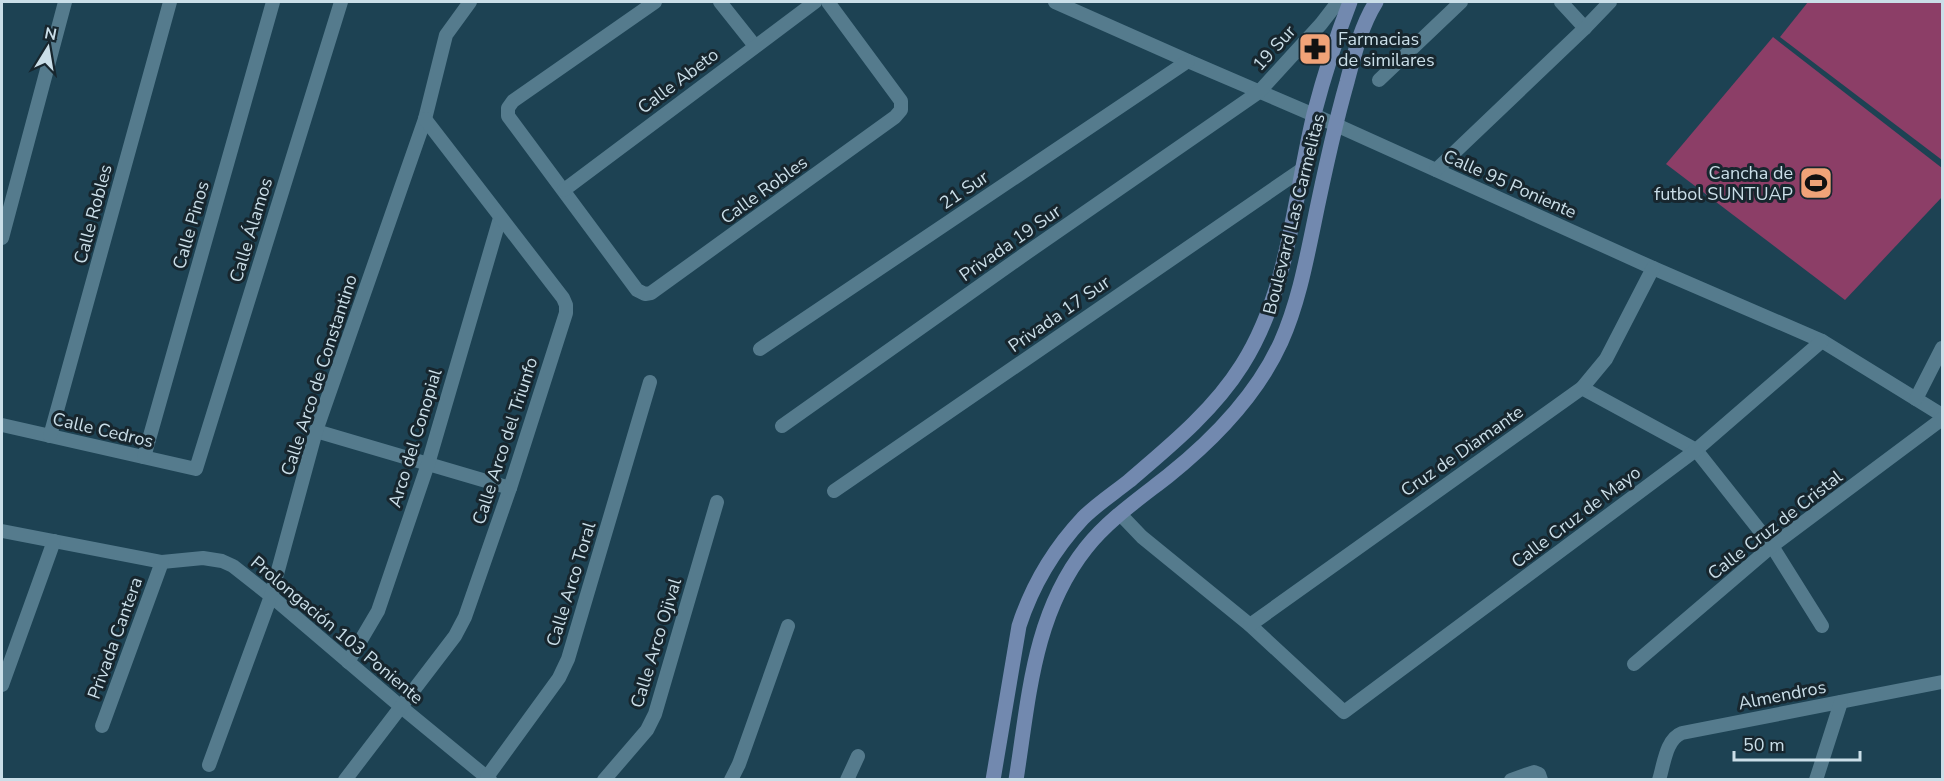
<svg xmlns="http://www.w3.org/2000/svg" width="1944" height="781" viewBox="0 0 1944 781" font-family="'Nunito Sans',sans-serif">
	<rect width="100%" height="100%" fill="#1d4253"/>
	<g fill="#8c3e67">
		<path d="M1808,2H1942V160L1780,37Z"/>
		<path d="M1773,37L1942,168V197L1845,300L1666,164Z"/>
	</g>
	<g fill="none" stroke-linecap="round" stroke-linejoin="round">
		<g stroke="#557b8d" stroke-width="14">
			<path d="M655,2L513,101L508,108V116L637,290L645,294L651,293L895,117L901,110V101L828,2"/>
			<path d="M720,2L755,46"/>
			<path d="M1055,2L1188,61L1314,115L1653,268L1822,341L1942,415"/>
			<path d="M1561,2L1585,28"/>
			<path d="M1379,80L1461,2"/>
			<path d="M1436,170L1585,28L1610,2"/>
			<path d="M564,190L815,2"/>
			<path d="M2,238L65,2"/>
			<path d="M760,349L1188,61"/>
			<path d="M1582,388L1696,450L1772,546L1822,626"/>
			<path d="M1916,399L1942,348"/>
			<path d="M2,425L196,469L341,2"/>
			<path d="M782,426L1025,254L1259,92L1321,24L1338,2"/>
			<path d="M316,431L510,488"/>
			<path d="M50,436L170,2"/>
			<path d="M144,457L273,2"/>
			<path d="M834,491L1304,168"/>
			<path d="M1120,514L1142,537L1250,625L1344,712L1696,450L1822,341"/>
			<path d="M2,531L162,562L203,558L222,561L233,566L271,596L400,706L490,780"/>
			<path d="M1250,625L1582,388L1606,359L1653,268"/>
			<path d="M348,662L378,611L428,464L500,218"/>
			<path d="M1634,664L1772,546L1942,419"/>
			<path d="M2,685L54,541"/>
			<path d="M102,726L162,562"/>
			<path d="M209,765L271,596L316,431L425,119L446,35L470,2"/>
			<path d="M487,777L559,678L568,659L650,382"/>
			<path d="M345,780L455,636L465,617L510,488L566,313V305L563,298L425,119"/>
			<path d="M604,780L647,730L655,714L717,502"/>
			<path d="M731,780L739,764L788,626"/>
			<path d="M847,780L858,756"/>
			<path d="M1511,780L1534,772L1539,774L1541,780"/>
			<path d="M1659,780C1664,764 1666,739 1682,733L1942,682"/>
			<path d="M1816,780L1841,702"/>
		</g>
		<g stroke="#7289af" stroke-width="15">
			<path d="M993,780L1019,626C1032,586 1054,549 1083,518C1097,504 1114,493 1129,481C1170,446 1213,411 1242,365C1289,291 1294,197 1314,114C1324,76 1336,38 1350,2"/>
			<path d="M1016,780C1029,698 1033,615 1086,548C1108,520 1140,498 1168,476C1213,440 1257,395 1281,342C1297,306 1305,267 1313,228C1323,179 1333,131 1347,82C1354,55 1361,26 1376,2"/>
		</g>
	</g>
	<defs>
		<symbol id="pharmacy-square" viewBox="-11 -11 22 22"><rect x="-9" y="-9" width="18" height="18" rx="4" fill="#f0a378" stroke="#17262e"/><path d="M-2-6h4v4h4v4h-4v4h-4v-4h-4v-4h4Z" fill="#111"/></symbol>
		<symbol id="stadium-square" viewBox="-11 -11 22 22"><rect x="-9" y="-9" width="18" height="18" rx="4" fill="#f0a378" stroke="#17262e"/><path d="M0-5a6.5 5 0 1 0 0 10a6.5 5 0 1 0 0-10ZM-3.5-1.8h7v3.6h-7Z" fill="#111"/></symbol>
	</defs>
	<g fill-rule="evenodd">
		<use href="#pharmacy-square" x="1296" y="30" width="38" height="38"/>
		<use href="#stadium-square" x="1797" y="164" width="38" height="38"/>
	</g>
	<g text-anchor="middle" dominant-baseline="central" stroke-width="6" stroke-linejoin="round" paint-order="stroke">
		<g font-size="18" fill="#cadee8" stroke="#17262e" text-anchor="start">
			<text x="1338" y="39">Farmacias<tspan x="1338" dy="21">de similares</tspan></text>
			<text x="1793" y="173" text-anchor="end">Cancha de<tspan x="1793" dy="21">futbol SUNTUAP</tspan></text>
		</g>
		<g font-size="18" fill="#cadee8" stroke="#17262e">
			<text transform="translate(1274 48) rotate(-48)">19 Sur</text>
			<text transform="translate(678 81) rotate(-37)">Calle Abeto</text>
			<text transform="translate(1510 184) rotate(24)">Calle 95 Poniente</text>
			<text transform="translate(764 190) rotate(-36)">Calle Robles</text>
			<text transform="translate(964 190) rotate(-34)">21 Sur</text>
			<text transform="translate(93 214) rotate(-75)">Calle Robles</text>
			<text transform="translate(1294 214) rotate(-76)">Boulevard Las Carmelitas</text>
			<text transform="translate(191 225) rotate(-74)">Calle Pinos</text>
			<text transform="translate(251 230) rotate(-73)">Calle Álamos</text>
			<text transform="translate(1010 243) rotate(-35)">Privada 19 Sur</text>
			<text transform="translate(1059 314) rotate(-35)">Privada 17 Sur</text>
			<text transform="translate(319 375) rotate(-72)">Calle Arco de Constantino</text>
			<text transform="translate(103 430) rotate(13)">Calle Cedros</text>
			<text transform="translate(415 438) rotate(-73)">Arco del Conopial</text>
			<text transform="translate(505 441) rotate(-72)">Calle Arco del Triunfo</text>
			<text transform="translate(1462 451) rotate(-35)">Cruz de Diamante</text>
			<text transform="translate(1576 517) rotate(-37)">Calle Cruz de Mayo</text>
			<text transform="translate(1775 525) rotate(-38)">Calle Cruz de Cristal</text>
			<text transform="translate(571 584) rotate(-73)">Calle Arco Toral</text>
			<text transform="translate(337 630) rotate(40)">Prolongación 103 Poniente</text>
			<text transform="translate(115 638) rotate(-70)">Privada Cantera</text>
			<text transform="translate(656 643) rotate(-73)">Calle Arco Ojival</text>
			<text transform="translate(1782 695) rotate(-11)">Almendros</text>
		</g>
	</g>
	<rect width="1944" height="781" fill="none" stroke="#cadee8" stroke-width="6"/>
	<g transform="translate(48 48) rotate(11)" stroke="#17262e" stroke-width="4.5" paint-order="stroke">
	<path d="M0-4.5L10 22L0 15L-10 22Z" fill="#cadee8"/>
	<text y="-9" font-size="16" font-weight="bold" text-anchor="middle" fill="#cadee8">N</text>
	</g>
	<path d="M1734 751v9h126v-9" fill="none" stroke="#cadee8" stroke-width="3"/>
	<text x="1743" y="751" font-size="18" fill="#cadee8" stroke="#17262e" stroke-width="4.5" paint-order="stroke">50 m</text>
</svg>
